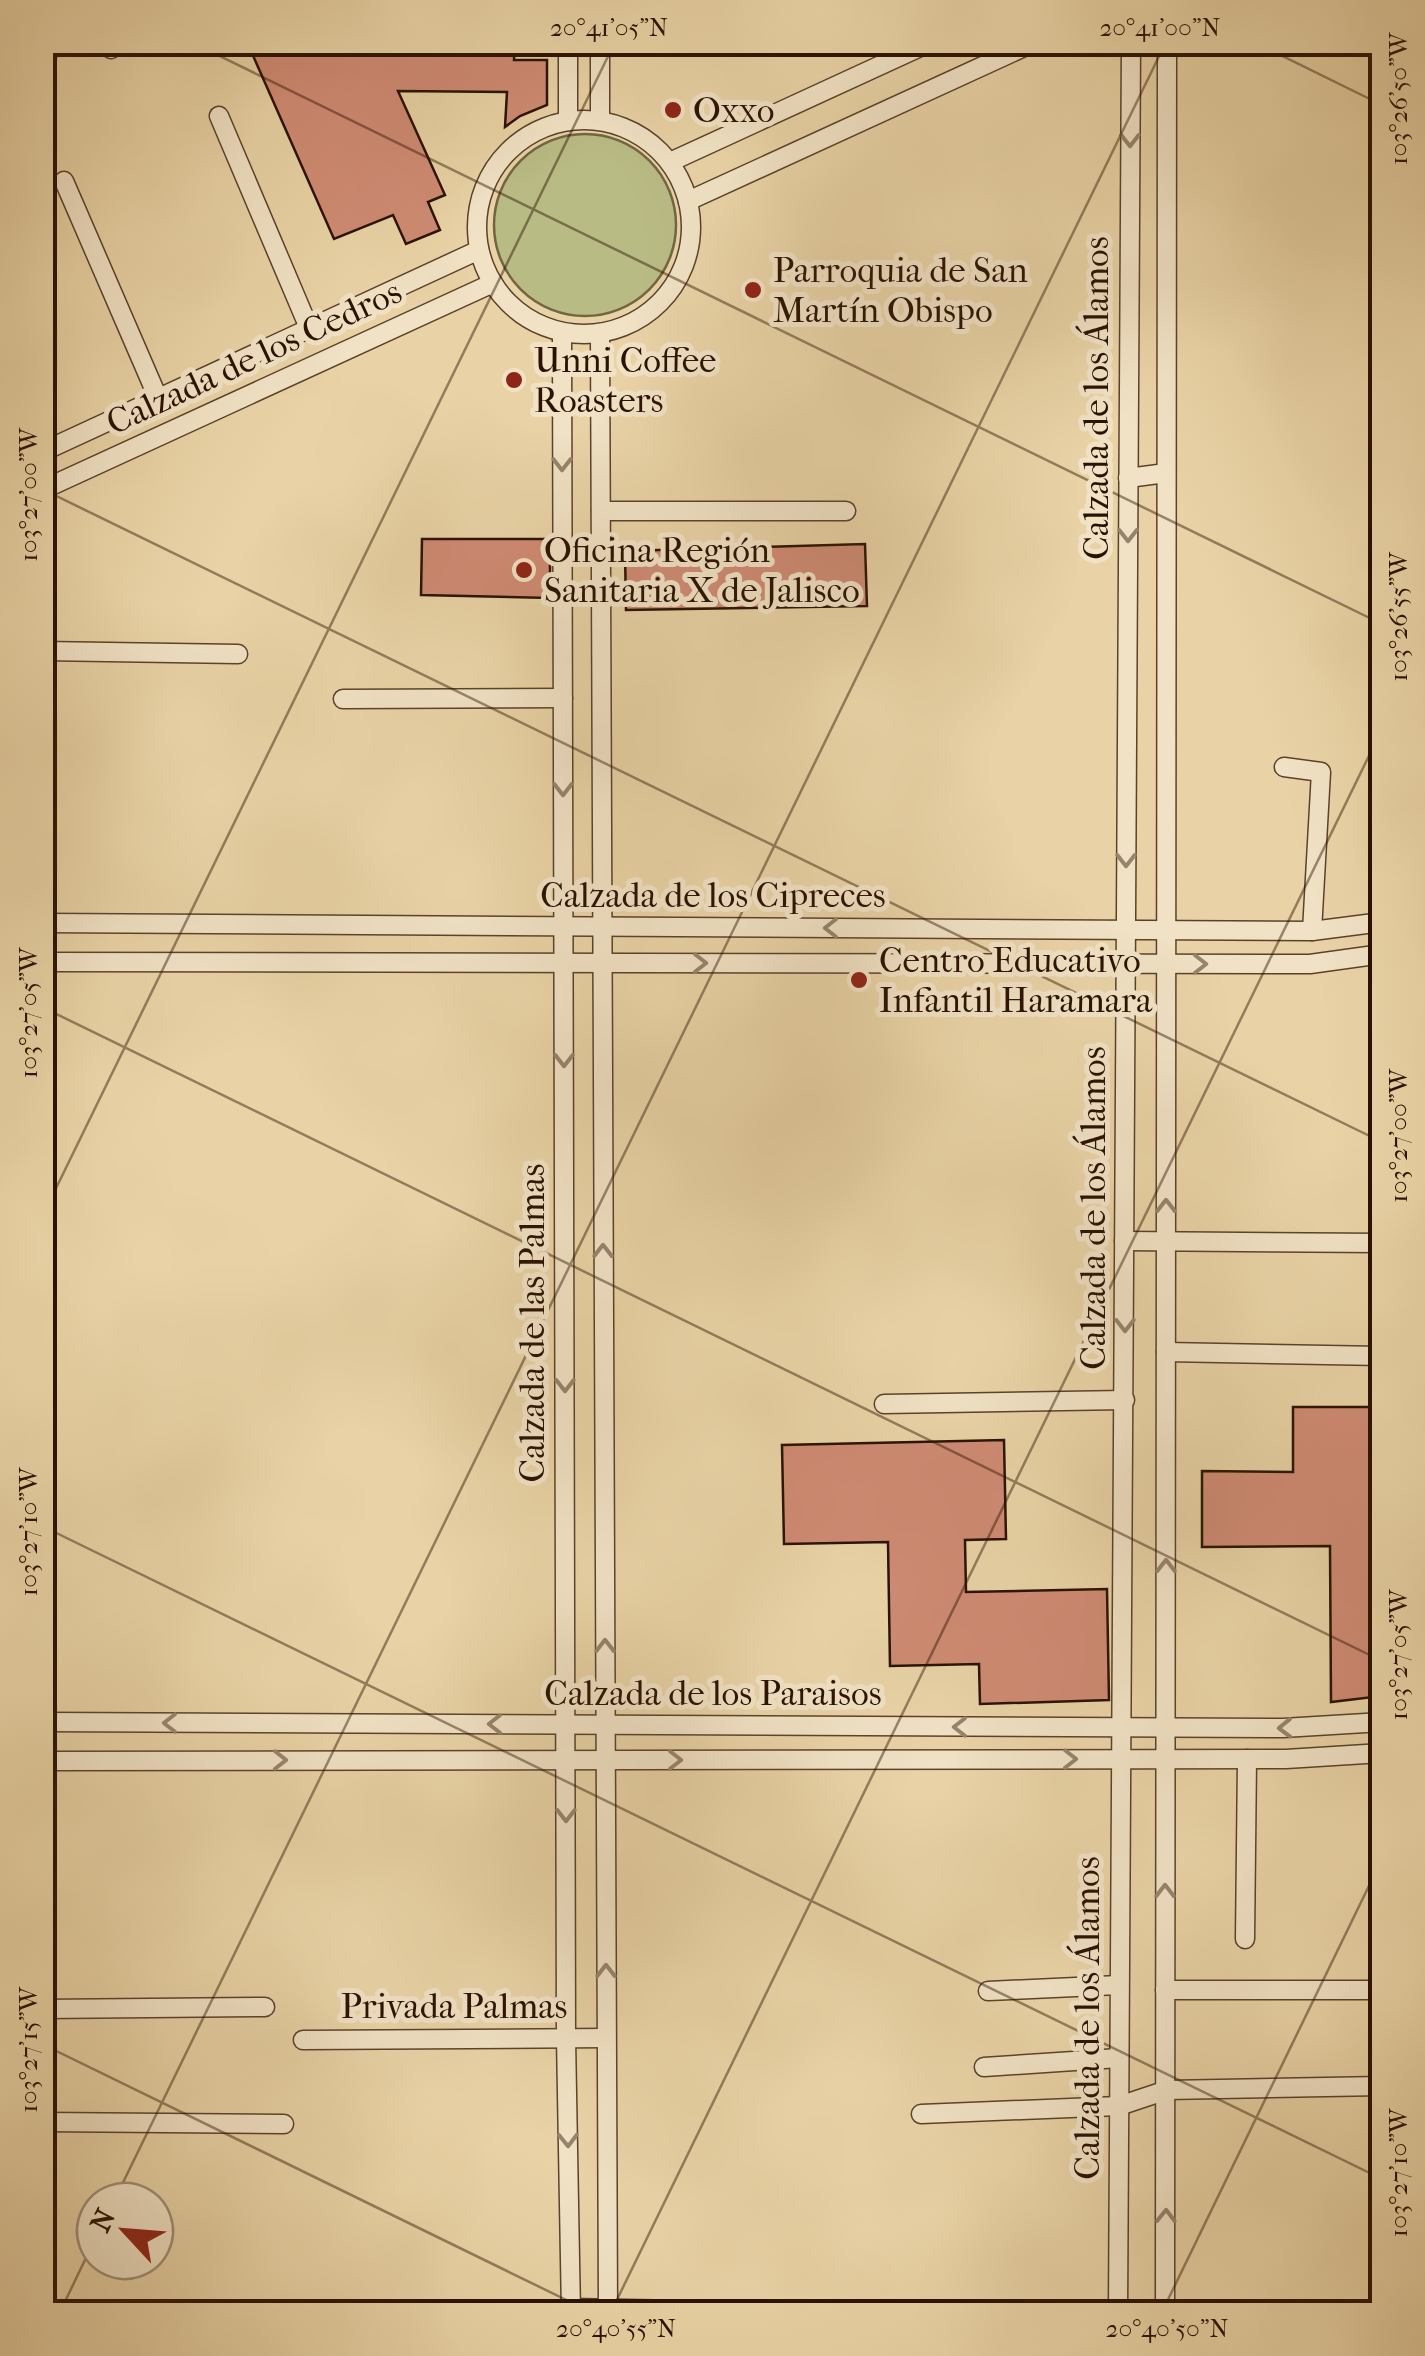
<svg xmlns="http://www.w3.org/2000/svg" width="1425" height="2356" viewBox="0 0 1425 2356" font-family="'IM FELL French Canon',serif">
	<rect width="100%" height="100%" fill="#e9d3a6"/>
	<filter id="stains"><feTurbulence type="fractalNoise" baseFrequency=".002" numOctaves="4"/><feColorMatrix values="0 0 0 0 .2 0 0 0 0 .09 0 0 0 0 .02 0 0 0 .5 -.17"/></filter>
	<radialGradient id="worn" r=".72"><stop offset=".6" stop-color="#630" stop-opacity="0"/><stop offset="1" stop-color="#630" stop-opacity=".3"/></radialGradient>
	<circle fill="#b9bb85" stroke="#726642" stroke-width="2.5" cx="585" cy="225" r="91"/>
	<g fill="#cf8b74" stroke="#2a1200" stroke-width="2.5">
		<path d="M247,42H515L514,60H547V105L520,116L505,127L507,92L398,91L445,195L428,202L440,230L406,244L393,215L334,239Z"/>
		<path d="M422,539H550V598L421,595Z"/>
		<path d="M865,544L867,606L626,610L625,551Z"/>
		<path d="M1293,1407H1382V1696L1331,1702L1330,1546L1202,1547V1471L1293,1472Z"/>
		<path d="M1004,1440L1006,1539L965,1540L966,1592L1107,1589L1109,1700L980,1704L979,1664L890,1666L888,1542L784,1544L782,1445Z"/>
	</g>
	<g fill="none" stroke-linecap="round" stroke-linejoin="round">
		<defs>
			<g id="street">
				<path d="M102,42L111,49L115,42"/>
				<path d="M219,116L309,328"/>
				<circle cx="584" cy="227" r="107"/>
				<path d="M568,120V42"/>
				<path d="M600,120V42"/>
				<path d="M670,162L931,42"/>
				<path d="M64,181L158,398"/>
				<path d="M688,201L1035,42"/>
				<path d="M562,332L566,2038L571,2314"/>
				<path d="M600,333L608,2314"/>
				<path d="M42,452L479,250"/>
				<path d="M1128,478L1166,473"/>
				<path d="M42,490L493,283"/>
				<path d="M601,511H846"/>
				<path d="M42,651L238,654"/>
				<path d="M343,699L563,698"/>
				<path d="M1284,767L1321,772L1312,931"/>
				<path d="M42,923L1312,931L1382,922"/>
				<path d="M42,962L1310,964L1382,954"/>
				<path d="M1124,1241L1382,1243"/>
				<path d="M1166,1352L1382,1356"/>
				<path d="M884,1404L1125,1400"/>
				<path d="M42,1722L1283,1728L1382,1722"/>
				<path d="M42,1761L1286,1759L1382,1753"/>
				<path d="M1245,1939L1247,1759"/>
				<path d="M1165,1990H1382"/>
				<path d="M988,1991L1119,1985"/>
				<path d="M42,2009L265,2007"/>
				<path d="M303,2040L606,2038"/>
				<path d="M984,2067L1119,2058"/>
				<path d="M921,2114L1119,2106L1167,2090L1382,2086"/>
				<path d="M42,2122L284,2124"/>
				<path d="M571,2308L895,2314"/>
				<path d="M1118,2314L1131,42"/>
				<path d="M1165,2314L1167,42"/>
			</g>
		</defs>
		<use href="#street" stroke="#5a422a" stroke-width="21"/>
		<use href="#street" stroke="#f1e2c5" stroke-width="18"/>
	</g>
	<defs><path id="oneway-chevron" d="M-2-3.5L2.5 0L-2 3.5" fill="none" stroke-width="1.6" stroke-linecap="round" stroke-linejoin="round" transform="scale(2.5)"/></defs>
	<g stroke="#97846c">
		<use href="#oneway-chevron" transform="translate(1130 140) rotate(90)"/>
		<use href="#oneway-chevron" transform="translate(562 464) rotate(90)"/>
		<use href="#oneway-chevron" transform="translate(1128 535) rotate(90)"/>
		<use href="#oneway-chevron" transform="translate(563 789) rotate(90)"/>
		<use href="#oneway-chevron" transform="translate(1126 860) rotate(90)"/>
		<use href="#oneway-chevron" transform="translate(831 928) rotate(-180)"/>
		<use href="#oneway-chevron" transform="translate(700 963)"/>
		<use href="#oneway-chevron" transform="translate(1200 964)"/>
		<use href="#oneway-chevron" transform="translate(564 1060) rotate(90)"/>
		<use href="#oneway-chevron" transform="translate(1166 1206) rotate(-90)"/>
		<use href="#oneway-chevron" transform="translate(603 1251) rotate(-90)"/>
		<use href="#oneway-chevron" transform="translate(1125 1325) rotate(90)"/>
		<use href="#oneway-chevron" transform="translate(565 1385) rotate(90)"/>
		<use href="#oneway-chevron" transform="translate(1166 1566) rotate(-90)"/>
		<use href="#oneway-chevron" transform="translate(605 1646) rotate(-90)"/>
		<use href="#oneway-chevron" transform="translate(170 1723) rotate(-180)"/>
		<use href="#oneway-chevron" transform="translate(495 1724) rotate(-180)"/>
		<use href="#oneway-chevron" transform="translate(960 1727) rotate(-180)"/>
		<use href="#oneway-chevron" transform="translate(1285 1728) rotate(179)"/>
		<use href="#oneway-chevron" transform="translate(1070 1759)"/>
		<use href="#oneway-chevron" transform="translate(280 1760)"/>
		<use href="#oneway-chevron" transform="translate(675 1760)"/>
		<use href="#oneway-chevron" transform="translate(566 1815) rotate(90)"/>
		<use href="#oneway-chevron" transform="translate(1165 1891) rotate(-90)"/>
		<use href="#oneway-chevron" transform="translate(606 1971) rotate(-90)"/>
		<use href="#oneway-chevron" transform="translate(568 2140) rotate(89)"/>
		<use href="#oneway-chevron" transform="translate(1166 2216) rotate(-89)"/>
	</g>
	<path fill="none" stroke="#2a1200" stroke-width="2.5" stroke-opacity="0.45" d="M191,42L1382,624M1254,42L1382,105M42,87L64,42M42,489L1382,1142M42,1007L1382,1661M42,1217L615,42M42,1526L1382,2179M42,2044L595,2314M114,2201L1166,42M59,2314L95,2239M610,2314L1382,729M1161,2314L1382,1859"/>
	<g fill="#8f2418" stroke="#f1e2c5" stroke-width="4">
		<circle cx="673" cy="110" r="10"/>
		<circle cx="753" cy="290" r="10"/>
		<circle cx="514" cy="380" r="10"/>
		<circle cx="524" cy="570" r="10"/>
		<circle cx="859" cy="980" r="10"/>
	</g>
	<g text-anchor="middle" dominant-baseline="central" stroke-width="10" stroke-linejoin="round" paint-order="stroke">
		<g font-size="35" fill="#2a1200" stroke="#f1e2c5" text-anchor="start">
			<text x="693" y="110">Oxxo</text>
			<text x="773" y="270">Parroquia de San<tspan x="773" dy="40">Martín Obispo</tspan></text>
			<text x="534" y="360">Unni Coffee<tspan x="534" dy="40">Roasters</tspan></text>
			<text x="544" y="550">Oficina Región<tspan x="544" dy="40">Sanitaria X de Jalisco</tspan></text>
			<text x="879" y="960">Centro Educativo<tspan x="879" dy="40">Infantil Haramara</tspan></text>
		</g>
		<g font-size="35" fill="#2a1200" stroke="#f1e2c5">
			<text transform="translate(254 357) rotate(-25)">Calzada de los Cedros</text>
			<text transform="translate(1096 398) rotate(-90)">Calzada de los Álamos</text>
			<text x="713" y="895">Calzada de los Cipreces</text>
			<text transform="translate(1093 1208) rotate(-90)">Calzada de los Álamos</text>
			<text transform="translate(532 1323) rotate(-90)">Calzada de las Palmas</text>
			<text x="713" y="1693">Calzada de los Paraisos</text>
			<text x="454" y="2006">Privada Palmas</text>
			<text transform="translate(1087 2018) rotate(-90)">Calzada de los Álamos</text>
		</g>
	</g>
	<rect width="1425" height="2356" fill="none" stroke="#e9d3a6" stroke-width="110"/>
	<g transform="translate(125 2231) rotate(296)"><circle r="48" fill="#f1e2c5" stroke="#a18f76" stroke-width="2.5"/>
	<path d="M0-8L18 38L0 25L-18 38Z" fill="#8f2418"/>
	<text y="-15" font-size="28" font-weight="bold" text-anchor="middle" fill="#2a1200">N</text>
	</g>
	<rect x="55" y="55" width="1315" height="2246" fill="none" stroke="#2a1200" stroke-width="4"/>
	<g font-size="25" text-anchor="middle" fill="#2a1200">
		<text x="609" y="36">20°41'05"N</text>
		<text x="1160" y="36">20°41'00"N</text>
		<text transform="translate(1398 99) rotate(-90)" y="9">103°26'50"W</text>
		<text transform="translate(28 495) rotate(-90)" y="9">103°27'00"W</text>
		<text transform="translate(1398 617) rotate(-90)" y="9">103°26'55"W</text>
		<text transform="translate(28 1013) rotate(-90)" y="9">103°27'05"W</text>
		<text transform="translate(1398 1136) rotate(-90)" y="9">103°27'00"W</text>
		<text transform="translate(28 1532) rotate(-90)" y="9">103°27'10"W</text>
		<text transform="translate(1398 1655) rotate(-90)" y="9">103°27'05"W</text>
		<text transform="translate(28 2050) rotate(-90)" y="9">103°27'15"W</text>
		<text transform="translate(1398 2173) rotate(-90)" y="9">103°27'10"W</text>
		<text x="616" y="2337">20°40'55"N</text>
		<text x="1167" y="2337">20°40'50"N</text>
	</g>
	<rect width="100%" height="100%" filter="url(#stains)"/>
	<rect width="100%" height="100%" fill="url(#worn)"/>
</svg>
